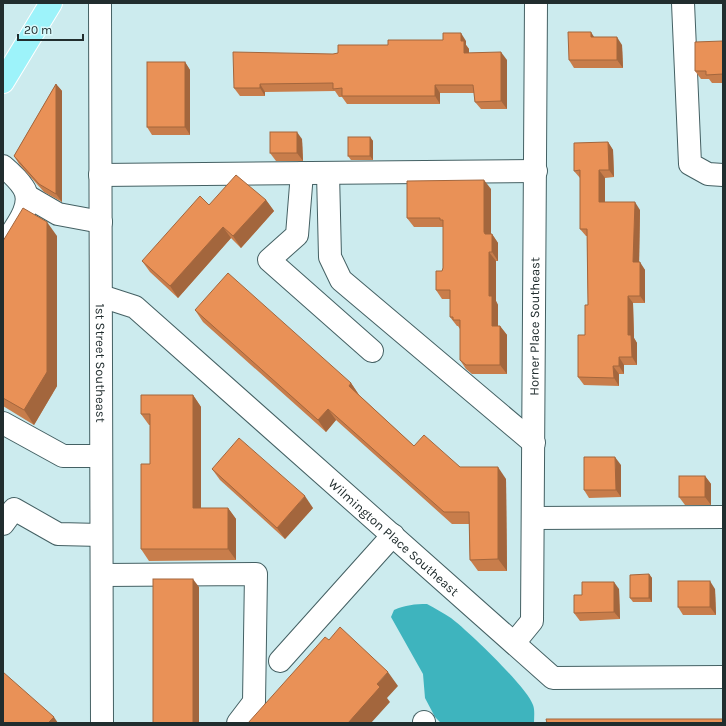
<svg xmlns="http://www.w3.org/2000/svg" width="726" height="726" viewBox="0 0 726 726" font-family="Karla,sans-serif">
	<rect width="100%" height="100%" fill="#ccebee"/>
	<path fill="#3eb4be" d="M427,604C435,608 443,613 451,618C467,630 527,687 533,705C535,710 534,717 534,723H441L435,717L425,698L423,674L391,617L394,610C405,605 415,604 427,604Z"/>
	<g fill="none" stroke-linecap="round" stroke-linejoin="round">
		<defs>
			<g id="minor">
				<path id="s1" d="M100,3L102,723"/>
				<path d="M683,3L690,164L708,174L723,175"/>
				<path d="M3,166C10,172 18,179 23,187C36,205 12,231 3,246"/>
				<path d="M302,173L297,235L269,260L372,351"/>
				<path d="M328,173L330,257L341,280L534,443"/>
				<path d="M100,175L536,171"/>
				<path d="M27,196L58,214L101,222"/>
				<path id="s2" d="M101,296L135,307L553,678L723,677"/>
				<path d="M3,423L63,456H101"/>
				<path d="M534,518L723,517"/>
				<path d="M3,524L14,509L58,534L101,535"/>
				<path d="M102,575L256,574L254,702L238,723"/>
				<path id="s3" d="M514,643L532,621L536,3"/>
				<path d="M280,661L393,535"/>
				<path d="M424,723V722"/>
			</g>
			<path id="major" d="M3,82L51,3"/>
		</defs>
		<use href="#minor" stroke="#446063" stroke-width="24"/>
		<use href="#major" stroke="#fff" stroke-width="24"/>
		<use href="#minor" stroke="#fff" stroke-width="22"/>
		<use href="#major" stroke="#9df3fa" stroke-width="22"/>
	</g>
	<g fill="#c87d4b">
		<path d="M594,37L622,45L623,68H574L569,60Z"/>
		<path d="M466,41V45L469,49V53L507,60V109H481L475,102L474,93H440V104H347L342,97H339L335,91L265,92V96H240L234,88L333,54L388,45Z"/>
		<path d="M723,41V83H712L709,79H701L695,71Z"/>
		<path d="M185,62L190,70V135H152L147,127Z"/>
		<path d="M56,84L62,91V202L44,192L19,164L14,156Z"/>
		<path d="M370,137L373,141V160H351L348,156Z"/>
		<path d="M302,139L303,161H276L270,153Z"/>
		<path d="M608,142L613,150L614,177L605,178V202L640,210L639,262L645,270V303H633L634,338L637,343V365H624V374H619V386L584,385L578,377L585,335L588,305L587,236H586L580,229V178L574,171Z"/>
		<path d="M491,189V234H492L498,243V261H496V301L498,305V326H500L507,335V374H472L466,369L460,360V329L458,326H457L450,317V299H442L436,290L443,268V227H414L407,218Z"/>
		<path d="M266,200L274,211L241,248L231,238L178,298L150,272L142,261L209,205Z"/>
		<path d="M57,236V386L34,425L3,406V241Z"/>
		<path d="M195,310L351,383L359,395L414,446L460,467L506,479L507,571H478L470,560L469,524H452L336,420L326,432L203,322Z"/>
		<path d="M193,395L201,407V508H228L236,519V560L149,561L141,549L150,464V425H149L141,414Z"/>
		<path d="M621,465V497L589,498L584,490Z"/>
		<path d="M212,469L313,508L285,539L220,480Z"/>
		<path d="M705,476L711,484V505H685L679,497Z"/>
		<path d="M649,574L652,578V602H633L630,598Z"/>
		<path d="M619,589L620,619L580,621L574,613L582,595Z"/>
		<path d="M715,589L716,615H683L678,607Z"/>
	</g>
	<g fill="#a3663d">
		<path d="M591,32L596,40L591,37Z"/>
		<path d="M461,33L466,41V45L469,49V61L464,53L461,41Z"/>
		<path d="M617,37L622,45L623,68L617,60Z"/>
		<path d="M501,52L507,60V109L501,101Z"/>
		<path d="M185,62L190,70V135L185,127Z"/>
		<path d="M56,84L62,91V202L56,194Z"/>
		<path d="M260,84L265,92V96L260,88Z"/>
		<path d="M435,85L440,93V104L435,96Z"/>
		<path d="M297,132L302,139L303,161L297,153Z"/>
		<path d="M370,137L373,141V160L370,156Z"/>
		<path d="M608,142L613,150L614,177L609,170Z"/>
		<path d="M599,170L605,178V210L599,202Z"/>
		<path d="M484,180L491,189V241L485,234L484,232Z"/>
		<path d="M266,200L274,211L241,248L233,236Z"/>
		<path d="M635,202L640,210L639,270L633,262Z"/>
		<path d="M47,222L57,236V386L34,425L24,410Z"/>
		<path d="M223,227L231,238L178,298L170,286Z"/>
		<path d="M492,234L498,243V261L492,252Z"/>
		<path d="M489,252L496,261V301L498,305V335L492,326L489,296Z"/>
		<path d="M640,262L645,270V303L640,296Z"/>
		<path d="M628,296L633,303L634,338L637,343V365L632,357L628,335Z"/>
		<path d="M500,326L507,335V374L500,365Z"/>
		<path d="M619,357L624,365V374L619,366Z"/>
		<path d="M613,366L619,374V386L614,378Z"/>
		<path d="M351,383L359,395L357,398L349,386Z"/>
		<path d="M193,395L201,407V519L193,508Z"/>
		<path d="M328,409L336,420L326,432L318,420Z"/>
		<path d="M615,457L621,465V497L616,490Z"/>
		<path d="M498,467L506,479L507,571L498,559Z"/>
		<path d="M705,476L711,484V505L705,497Z"/>
		<path d="M305,496L313,508L285,539L277,528Z"/>
		<path d="M228,508L236,519V560L228,549Z"/>
		<path d="M649,574L652,578V602L649,598Z"/>
		<path d="M193,579L199,587V723H193Z"/>
		<path d="M710,581L715,589L716,615L710,607Z"/>
		<path d="M614,582L619,589L620,619L614,612Z"/>
		<path d="M388,672L398,686L387,698L390,702L371,723H348L377,684Z"/>
		<path d="M54,717L58,723H48Z"/>
	</g>
	<g fill="#e99157" stroke="#a3663d">
		<path d="M568,32H591V37H617V60H569Z"/>
		<path d="M443,33H461V41H464V53L501,52V101L475,102L473,85H435V96H342V88L333,89V83L260,84V88H234L233,52L333,54L338,53V45H388V40H443Z"/>
		<path d="M723,41V74L706,75V71H695V42Z"/>
		<rect x="147" y="62" width="38" height="65"/>
		<path d="M56,84V194L39,184L14,156Z"/>
		<rect x="270" y="132" width="27" height="21"/>
		<rect x="348" y="137" width="22" height="19"/>
		<path d="M608,142L609,170H599V202H635L633,262H640V296H628V335H631L632,357H619V366H613L614,378L578,377V335H585V305H588L587,229H580V170L574,171V143Z"/>
		<path d="M236,175L266,200L233,236L223,227L170,286L142,261L200,196L209,205Z"/>
		<path d="M484,180V232L485,234H492V252H489V296H492V326H500V365H466L460,360V320H453V317H450V290H436V271H442L443,268V220H440V218H407V181Z"/>
		<path d="M23,208L47,222V372L24,410L3,398V241Z"/>
		<path d="M228,273L351,383L349,386L414,446L424,435L460,467H498V559L470,560L469,512H444L328,409L318,420L195,310Z"/>
		<path d="M141,395H193V508H228V549H141V464H150V414H141Z"/>
		<path d="M239,438L305,496L277,528L212,469Z"/>
		<path d="M584,457H615L616,490H584Z"/>
		<rect x="679" y="476" width="26" height="21"/>
		<path d="M649,574V598H630V575Z"/>
		<rect x="153" y="579" width="40" height="144"/>
		<rect x="678" y="581" width="32" height="26"/>
		<path d="M582,582H614V612L574,613V595H582Z"/>
		<path d="M340,627L388,672L377,684L380,687L348,723H248L325,637L329,640Z"/>
		<path d="M3,672L54,717L48,723H4L3,722Z"/>
		<path d="M546,719H723V723H547Z"/>
	</g>
	<g text-anchor="middle" dominant-baseline="central" stroke-width="4" stroke-linejoin="round" paint-order="stroke">
		<g font-size="13" fill="#212d2e" stroke="#d9f9fb">
			<text stroke="none"><textPath href="#s3" startOffset="323">Horner Place Southeast</textPath></text>
			<text stroke="none"><textPath href="#s1" startOffset="360">1st Street Southeast</textPath></text>
			<text stroke="none"><textPath href="#s2" startOffset="382">Wilmington Place Southeast</textPath></text>
		</g>
	</g>
	<rect width="726" height="726" fill="none" stroke="#212d2e" stroke-width="8"/>
	<path d="M18 34v6h65v-6" fill="none" stroke="#212d2e" stroke-width="2"/>
	<text x="24" y="34" font-size="12" fill="#212d2e" stroke="#d9f9fb" stroke-width="3" paint-order="stroke">20 m</text>
</svg>
